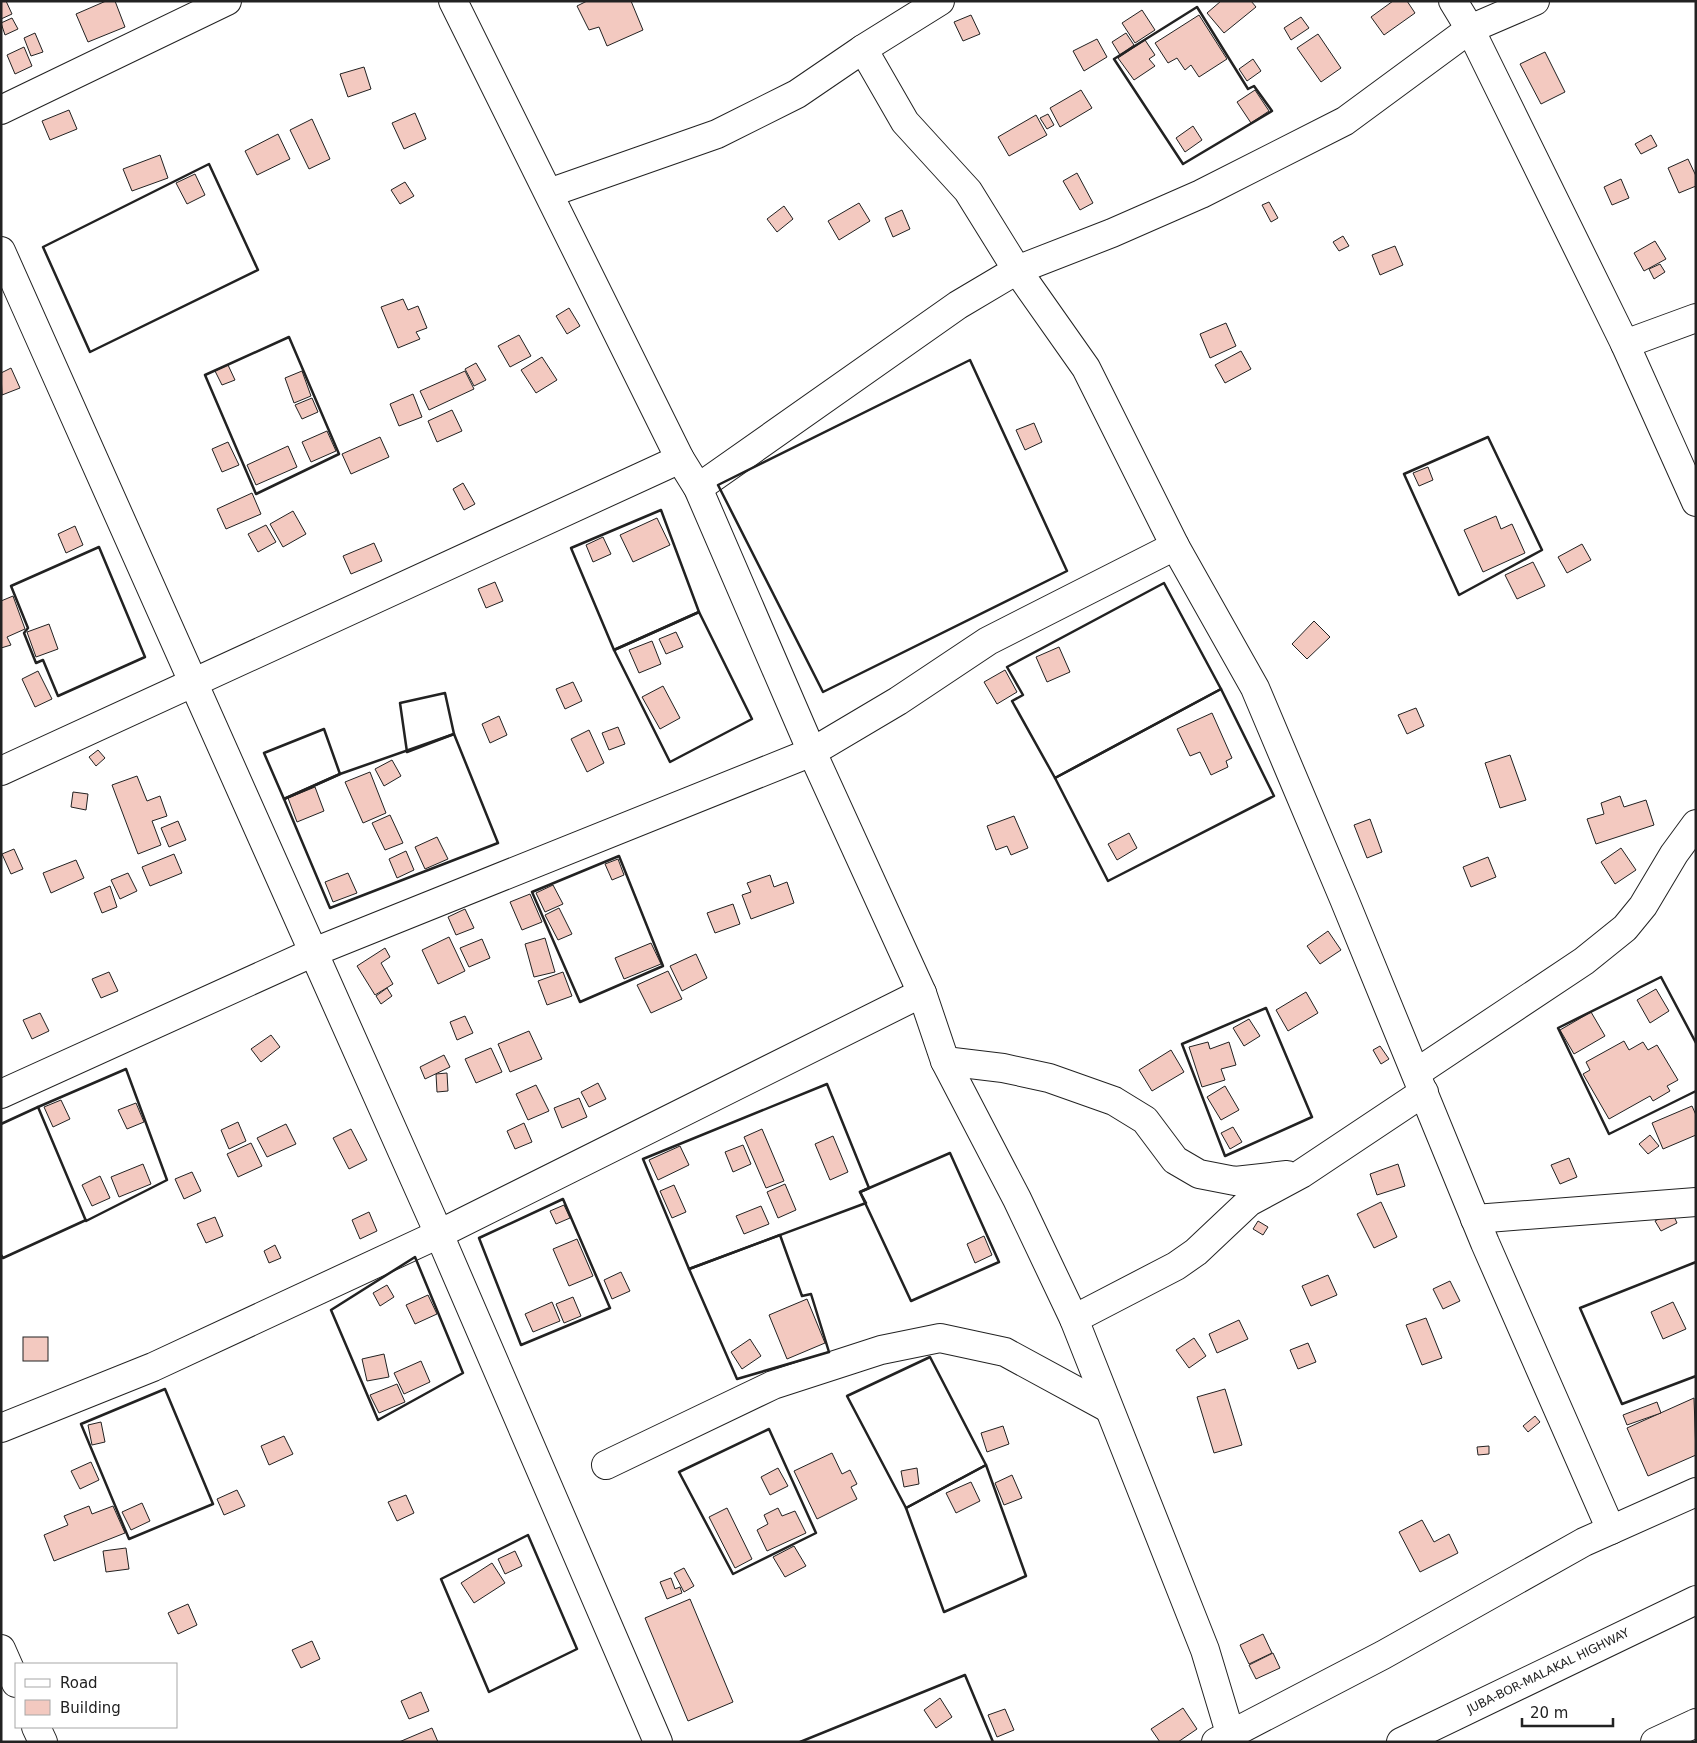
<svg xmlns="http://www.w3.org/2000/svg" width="1697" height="1743" viewBox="0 0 1697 1743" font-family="'DejaVu Sans',sans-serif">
	<rect width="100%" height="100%" fill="#fff"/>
	<g fill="#f3c9c0" stroke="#222">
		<path d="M1,1H6L12,14L1,19Z"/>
		<path d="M106,1H115L125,27L88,42L76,14Z"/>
		<path d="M587,1H631L643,30L607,46L599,27L589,30L577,6Z"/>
		<path d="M1221,1H1251L1256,7L1224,33L1207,13Z"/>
		<path d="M1393,1H1407L1415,13L1384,35L1371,17Z"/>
		<path d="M1142,10L1155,30L1135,43L1122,23Z"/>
		<path d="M971,15L980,34L963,41L954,22Z"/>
		<path d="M1199,15L1227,59L1199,77L1191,65L1185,70L1177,58L1168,63L1155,43Z"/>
		<path d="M1301,17L1309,28L1291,40L1284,28Z"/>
		<path d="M12,18L18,29L5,35L1,23Z"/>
		<path d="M35,33L43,52L31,56L24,38Z"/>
		<path d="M1126,33L1134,45L1120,55L1112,42Z"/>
		<path d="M1318,34L1341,68L1321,82L1297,48Z"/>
		<path d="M1097,39L1107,57L1084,71L1073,51Z"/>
		<path d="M1145,40L1155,55L1149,59L1155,66L1134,80L1118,58Z"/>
		<path d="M24,47L32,66L15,74L7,55Z"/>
		<path d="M1545,52L1565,92L1541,104L1520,64Z"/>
		<path d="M1253,59L1261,71L1247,81L1239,69Z"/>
		<path d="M364,67L371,89L348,97L340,74Z"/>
		<path d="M1081,90L1092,108L1060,127L1050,108Z"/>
		<path d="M1255,90L1269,111L1251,123L1237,102Z"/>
		<path d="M69,110L77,129L50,140L42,121Z"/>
		<path d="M415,113L426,139L404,149L392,123Z"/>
		<path d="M1048,114L1054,125L1047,129L1040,118Z"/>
		<path d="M1036,115L1047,135L1009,156L998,137Z"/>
		<path d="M312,119L330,159L309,169L290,130Z"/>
		<path d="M1193,126L1202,140L1185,152L1176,138Z"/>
		<path d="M278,134L290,159L257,175L245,151Z"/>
		<path d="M1651,135L1657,146L1641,154L1635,144Z"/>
		<path d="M160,155L168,178L132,191L123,169Z"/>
		<path d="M1688,159L1696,176V186L1679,193L1668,168Z"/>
		<path d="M1077,173L1093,203L1080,210L1063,181Z"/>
		<path d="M195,174L205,195L187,204L176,183Z"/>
		<path d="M1621,179L1629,198L1612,205L1604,187Z"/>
		<path d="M405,182L414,196L400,204L391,190Z"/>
		<path d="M1269,202L1278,218L1271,222L1262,205Z"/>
		<path d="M859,203L870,221L839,240L828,221Z"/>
		<path d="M784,206L793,219L777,232L767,219Z"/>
		<path d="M902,210L910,229L893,237L885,218Z"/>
		<path d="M1343,236L1349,246L1339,251L1333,242Z"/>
		<path d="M1655,241L1666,259L1644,271L1634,253Z"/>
		<path d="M1395,246L1403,265L1380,275L1372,255Z"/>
		<path d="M1660,264L1665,272L1654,279L1649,269Z"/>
		<path d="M403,299L408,310L418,306L427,328L416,332L420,339L398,348L381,307Z"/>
		<path d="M569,308L580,326L567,334L556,316Z"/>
		<path d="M1226,323L1236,346L1210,358L1200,334Z"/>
		<path d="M519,335L531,356L510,367L498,346Z"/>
		<path d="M1241,351L1251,369L1225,383L1215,365Z"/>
		<path d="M542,357L557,380L536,393L521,370Z"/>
		<path d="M476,363L486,380L474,386L465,369Z"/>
		<path d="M228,365L235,380L222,385L215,371Z"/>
		<path d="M11,368L20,388L2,395L1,373Z"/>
		<path d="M302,371L311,396L294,403L285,378Z"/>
		<path d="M465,371L474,389L429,410L420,391Z"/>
		<path d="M413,394L422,417L399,426L390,404Z"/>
		<path d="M312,398L318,412L302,419L295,405Z"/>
		<path d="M452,410L462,431L437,442L428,421Z"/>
		<path d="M1034,423L1042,442L1025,450L1016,430Z"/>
		<path d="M327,431L336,451L311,462L302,442Z"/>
		<path d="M380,437L389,457L351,474L342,454Z"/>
		<path d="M228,442L239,465L222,472L212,449Z"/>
		<path d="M288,446L297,467L256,485L247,465Z"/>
		<path d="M1428,467L1433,480L1419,486L1413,473Z"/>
		<path d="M463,483L475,504L464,510L453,489Z"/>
		<path d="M252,493L261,514L226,529L217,509Z"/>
		<path d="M293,511L306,534L283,547L270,524Z"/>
		<path d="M1496,516L1501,529L1512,524L1525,553L1483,572L1464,530Z"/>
		<path d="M657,518L670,545L633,562L620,535Z"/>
		<path d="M266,525L276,542L258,552L248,534Z"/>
		<path d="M75,526L83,545L66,553L58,534Z"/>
		<path d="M603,537L611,554L593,562L586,545Z"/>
		<path d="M374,543L382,561L351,574L343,556Z"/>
		<path d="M1582,544L1591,560L1567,573L1558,557Z"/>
		<path d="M1533,562L1545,586L1517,599L1505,575Z"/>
		<path d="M495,582L503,601L486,608L478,589Z"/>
		<path d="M13,596L25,629L7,637L11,645L1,648V601Z"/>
		<path d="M1314,621L1330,637L1307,659L1292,644Z"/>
		<path d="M49,624L58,649L36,657L27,632Z"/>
		<path d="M676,632L683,647L666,654L659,639Z"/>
		<path d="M652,641L661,664L639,673L629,650Z"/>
		<path d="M1059,647L1070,672L1047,682L1036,657Z"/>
		<path d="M1005,670L1017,692L997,704L984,682Z"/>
		<path d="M38,671L52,699L35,707L22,679Z"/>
		<path d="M573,682L582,701L565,709L556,689Z"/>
		<path d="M663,686L680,718L660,729L642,697Z"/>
		<path d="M1416,708L1424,726L1407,734L1398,715Z"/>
		<path d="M1212,713L1232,758L1226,761L1228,767L1211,775L1200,752L1190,756L1177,729Z"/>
		<path d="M499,716L507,735L490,743L482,724Z"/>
		<path d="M618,727L625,744L609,750L602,733Z"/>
		<path d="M589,730L604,763L587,772L571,739Z"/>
		<path d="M98,750L105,758L96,766L89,757Z"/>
		<path d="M1510,755L1526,800L1500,808L1485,763Z"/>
		<path d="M392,760L401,776L384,786L375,769Z"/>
		<path d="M370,772L386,813L363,823L345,782Z"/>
		<path d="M137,776L147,801L160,796L167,816L152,821L161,845L138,854L112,785Z"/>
		<path d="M315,787L324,811L297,822L288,798Z"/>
		<path d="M73,792L88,794L86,810L71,807Z"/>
		<path d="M1620,796L1624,807L1646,800L1654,825L1596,844L1587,819L1604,814L1601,803Z"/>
		<path d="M390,815L403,843L385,850L372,823Z"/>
		<path d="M1014,816L1028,848L1011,855L1007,846L996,850L987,826Z"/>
		<path d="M1370,819L1382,852L1367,858L1354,825Z"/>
		<path d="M178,821L186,840L169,847L161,828Z"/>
		<path d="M1129,833L1137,848L1117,860L1108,844Z"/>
		<path d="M437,837L448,859L425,869L415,847Z"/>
		<path d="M1621,848L1636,870L1615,884L1601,862Z"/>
		<path d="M14,849L23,869L11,874L2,854Z"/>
		<path d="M406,851L414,870L397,878L389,859Z"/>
		<path d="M174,854L182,873L150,886L142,867Z"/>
		<path d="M1488,857L1496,877L1471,887L1463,867Z"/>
		<path d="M618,859L624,875L612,880L605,864Z"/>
		<path d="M76,860L84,878L51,893L43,873Z"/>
		<path d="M128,873L137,891L120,899L111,880Z"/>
		<path d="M348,873L357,893L333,902L325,882Z"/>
		<path d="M770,875L774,887L787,882L794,903L751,919L742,895L751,892L747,883Z"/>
		<path d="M553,885L563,904L545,912L536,893Z"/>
		<path d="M110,886L117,907L102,913L94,893Z"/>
		<path d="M530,894L542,922L522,930L510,902Z"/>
		<path d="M733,904L740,924L715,933L707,913Z"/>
		<path d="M559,908L572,934L558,940L545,915Z"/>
		<path d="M465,909L474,928L456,935L448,917Z"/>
		<path d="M1328,931L1341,950L1320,964L1307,946Z"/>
		<path d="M449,937L465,971L438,984L422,950Z"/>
		<path d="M545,938L555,972L534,977L525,944Z"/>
		<path d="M482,939L490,958L469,967L460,948Z"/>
		<path d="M651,943L661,964L624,979L615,958Z"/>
		<path d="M385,948L390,957L381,963L393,984L375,995L357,966Z"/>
		<path d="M696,954L707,978L682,991L670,966Z"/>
		<path d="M668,971L682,999L651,1013L637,985Z"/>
		<path d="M109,972L118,991L101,998L92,979Z"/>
		<path d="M563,972L572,996L547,1005L538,981Z"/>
		<path d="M387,988L392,996L381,1004L376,996Z"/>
		<path d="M1656,989L1669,1011L1650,1023L1637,1000Z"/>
		<path d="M1306,992L1318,1013L1288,1031L1276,1010Z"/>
		<path d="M1591,1012L1605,1036L1574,1054L1560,1030Z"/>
		<path d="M40,1013L49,1031L32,1039L23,1020Z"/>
		<path d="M465,1016L473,1033L457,1040L450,1022Z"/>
		<path d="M1249,1019L1260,1036L1244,1046L1233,1028Z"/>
		<path d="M529,1031L542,1059L510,1072L498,1044Z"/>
		<path d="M271,1035L280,1047L261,1062L251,1049Z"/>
		<path d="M1624,1041L1629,1050L1643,1042L1648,1050L1657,1045L1678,1080L1667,1086L1670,1091L1653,1101L1650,1096L1609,1119L1583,1074L1590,1070L1586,1062Z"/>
		<path d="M1208,1042L1210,1049L1229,1042L1236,1065L1221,1069L1225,1080L1202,1087L1189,1047Z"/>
		<path d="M1380,1046L1389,1059L1381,1064L1373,1050Z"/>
		<path d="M491,1048L502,1072L476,1083L465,1059Z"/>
		<path d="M1171,1050L1184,1072L1152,1091L1139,1070Z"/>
		<path d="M444,1055L450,1067L425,1079L420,1067Z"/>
		<path d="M447,1073L448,1091L437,1092L436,1074Z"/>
		<path d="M598,1083L606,1099L589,1107L581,1092Z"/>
		<path d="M536,1085L549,1111L528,1120L516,1094Z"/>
		<path d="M1225,1086L1239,1110L1221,1120L1207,1097Z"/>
		<path d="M579,1098L587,1117L562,1128L554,1108Z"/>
		<path d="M61,1100L70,1119L53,1127L44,1107Z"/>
		<path d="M136,1103L144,1122L127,1129L118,1110Z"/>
		<path d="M1692,1106L1696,1115V1135L1663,1149L1652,1123Z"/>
		<path d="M238,1122L246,1141L229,1149L221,1130Z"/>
		<path d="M524,1123L532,1142L515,1149L507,1131Z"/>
		<path d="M286,1124L296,1144L267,1157L257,1138Z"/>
		<path d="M1233,1127L1242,1142L1230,1149L1221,1133Z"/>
		<path d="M351,1129L367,1160L349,1169L333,1138Z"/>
		<path d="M762,1129L784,1181L766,1188L744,1137Z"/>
		<path d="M1650,1135L1659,1146L1648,1154L1639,1144Z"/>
		<path d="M833,1136L848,1172L830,1180L815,1144Z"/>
		<path d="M251,1143L262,1166L238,1177L227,1154Z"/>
		<path d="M743,1145L751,1164L733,1172L725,1152Z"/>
		<path d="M680,1146L689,1165L658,1180L649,1160Z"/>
		<path d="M1569,1158L1577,1177L1560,1184L1551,1165Z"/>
		<path d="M143,1164L151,1184L119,1197L111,1177Z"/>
		<path d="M1398,1164L1405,1186L1377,1195L1370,1174Z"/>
		<path d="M192,1172L201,1191L184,1199L175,1179Z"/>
		<path d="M100,1176L110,1198L92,1206L82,1185Z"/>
		<path d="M785,1184L796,1210L778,1218L767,1192Z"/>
		<path d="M674,1185L686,1212L672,1218L660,1191Z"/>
		<path d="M1381,1202L1397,1237L1374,1248L1357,1214Z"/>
		<path d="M564,1205L570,1218L556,1224L550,1211Z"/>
		<path d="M761,1206L769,1224L744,1234L736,1216Z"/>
		<path d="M369,1212L377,1231L360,1239L352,1220Z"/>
		<path d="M1672,1212L1677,1223L1661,1231L1655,1221Z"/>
		<path d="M215,1217L223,1236L206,1243L197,1224Z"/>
		<path d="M1258,1221L1268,1227L1263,1235L1253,1229Z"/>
		<path d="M984,1236L992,1255L975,1263L967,1244Z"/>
		<path d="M577,1239L593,1276L569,1286L553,1249Z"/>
		<path d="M275,1245L281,1258L269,1263L264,1251Z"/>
		<path d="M621,1272L630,1291L612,1299L604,1280Z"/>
		<path d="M1328,1275L1337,1295L1311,1306L1302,1286Z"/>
		<path d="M1450,1281L1460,1301L1443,1309L1433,1289Z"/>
		<path d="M387,1285L394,1297L380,1306L373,1293Z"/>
		<path d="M428,1295L437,1314L415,1324L406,1305Z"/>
		<path d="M573,1297L581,1316L564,1323L556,1304Z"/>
		<path d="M807,1299L825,1343L787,1359L769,1315Z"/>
		<path d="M552,1302L560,1321L533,1332L525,1314Z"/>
		<path d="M1673,1302L1686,1329L1663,1339L1651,1312Z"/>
		<path d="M1426,1318L1442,1358L1422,1365L1406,1325Z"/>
		<path d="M1239,1320L1248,1339L1217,1353L1209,1334Z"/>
		<rect x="23" y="1337" width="25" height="24"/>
		<path d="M1194,1338L1206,1356L1189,1368L1176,1350Z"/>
		<path d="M750,1339L761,1356L742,1369L731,1352Z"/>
		<path d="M1308,1343L1316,1362L1298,1369L1290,1350Z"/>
		<path d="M384,1354L389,1377L367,1381L362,1359Z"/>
		<path d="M421,1361L430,1382L404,1394L394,1373Z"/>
		<path d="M397,1384L405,1402L379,1413L370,1395Z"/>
		<path d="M1225,1389L1242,1445L1214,1453L1197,1397Z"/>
		<path d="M1694,1398L1696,1455L1648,1476L1627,1428Z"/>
		<path d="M1657,1402L1661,1413L1627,1425L1623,1415Z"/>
		<path d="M1535,1416L1540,1422L1528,1432L1523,1426Z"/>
		<path d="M101,1422L105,1442L92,1445L88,1425Z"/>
		<path d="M1003,1426L1009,1444L987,1452L981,1433Z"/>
		<path d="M284,1436L293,1454L269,1465L261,1446Z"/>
		<path d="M1489,1446V1454L1478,1455L1477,1447Z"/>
		<path d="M832,1453L842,1474L850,1470L857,1484L851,1487L857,1499L817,1519L794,1471Z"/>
		<path d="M91,1462L99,1480L80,1489L71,1471Z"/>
		<path d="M778,1468L788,1486L770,1495L761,1477Z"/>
		<path d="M917,1468L919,1484L904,1487L901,1471Z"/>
		<path d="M1012,1475L1022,1498L1004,1505L995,1483Z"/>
		<path d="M971,1482L980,1501L956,1513L946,1493Z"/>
		<path d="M237,1490L245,1506L224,1515L217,1499Z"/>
		<path d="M406,1495L414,1513L397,1521L388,1502Z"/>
		<path d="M142,1503L150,1521L131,1530L122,1512Z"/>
		<path d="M89,1506L92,1514L113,1506L125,1533L54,1561L44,1535L68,1525L64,1516Z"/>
		<path d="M727,1508L752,1559L735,1568L709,1517Z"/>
		<path d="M778,1508L782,1516L795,1511L806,1533L767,1551L757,1530L768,1524L764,1515Z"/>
		<path d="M1422,1520L1434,1542L1449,1534L1458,1553L1420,1572L1399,1532Z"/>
		<path d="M794,1546L806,1566L785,1577L773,1557Z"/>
		<path d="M126,1548L129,1569L106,1572L103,1551Z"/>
		<path d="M515,1551L522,1566L505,1574L498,1559Z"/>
		<path d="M492,1563L505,1583L474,1603L461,1583Z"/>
		<path d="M684,1568L694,1586L684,1592L674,1573Z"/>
		<path d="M671,1578L675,1589L680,1587L682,1593L667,1599L660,1582Z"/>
		<path d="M690,1599L733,1702L688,1721L645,1618Z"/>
		<path d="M188,1604L197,1625L178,1634L168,1613Z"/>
		<path d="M1263,1634L1272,1653L1249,1664L1240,1645Z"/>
		<path d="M312,1641L320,1659L301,1668L292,1650Z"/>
		<path d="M1273,1653L1280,1668L1256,1679L1249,1665Z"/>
		<path d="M421,1692L429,1711L409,1719L401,1701Z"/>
		<path d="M940,1698L952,1717L936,1728L924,1710Z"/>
		<path d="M1183,1708L1197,1729L1178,1742H1160L1151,1729Z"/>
		<path d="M1005,1709L1014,1730L997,1737L988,1715Z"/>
		<path d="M432,1728L438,1742H399Z"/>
	</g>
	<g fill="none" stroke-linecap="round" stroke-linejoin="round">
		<defs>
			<g id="minor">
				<path d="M453,1L680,459L698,488L812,752L922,993L945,1061L1017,1199L1074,1319L1205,1650L1230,1733"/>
				<path d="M1453,1L1470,29L1625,344L1696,502"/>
				<path d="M863,49L905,122L968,191L1017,270L1086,368L1175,546L1255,688L1344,899L1485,1243L1611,1530"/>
				<path d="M1,110L227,1"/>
				<path d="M549,193L717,134L797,94L863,49L940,1"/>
				<path d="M1,251L439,1234L658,1742"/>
				<path d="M1625,344L1696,318"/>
				<path d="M698,488L958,305L1017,270L1112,233L1201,194L1345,121L1470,29L1535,1"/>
				<path d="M1,771L680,459"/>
				<path d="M945,1061L1003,1068L1049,1078L1114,1101L1145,1120L1175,1160L1199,1174L1235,1181L1287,1175"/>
				<path d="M1416,1073L1584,961L1625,928L1643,906L1674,854L1696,824"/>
				<path d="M1,1094L314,952L812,752L898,701L988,641L1175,546"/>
				<path d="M1475,1219L1696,1202"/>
				<path d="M1074,1319L1176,1266L1196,1252L1249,1202L1301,1174L1424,1092"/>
				<path d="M1,1428L153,1367L439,1234L922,993"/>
				<path d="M606,1465L773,1385L881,1350L940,1338L1005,1352L1108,1408"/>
				<path d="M1,1649L16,1683"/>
				<path d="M36,1727L43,1742"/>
				<path d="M1216,1742L1383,1655L1584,1542L1696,1492"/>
			</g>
			<g id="highway">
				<path d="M1401,1742L1696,1600"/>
				<path d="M1655,1742L1696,1723"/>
			</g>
		</defs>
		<use href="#minor" stroke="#222" stroke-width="30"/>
		<use href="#highway" stroke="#222" stroke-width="30"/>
		<use href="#minor" stroke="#fff" stroke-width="28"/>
		<use href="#highway" stroke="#fff" stroke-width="28"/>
		<g stroke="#222" stroke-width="2.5">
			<path d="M1197,7L1248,89L1254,86L1272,111L1183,164L1114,59Z"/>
			<path d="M209,164L258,270L90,352L43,247Z"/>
			<path d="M289,337L339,454L256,494L205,375Z"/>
			<path d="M970,360L1067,571L823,692L718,485Z"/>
			<path d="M1488,437L1542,550L1459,595L1404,474Z"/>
			<path d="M661,510L699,612L614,650L571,548Z"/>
			<path d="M99,547L145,657L58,696L43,660L36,663L24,633L28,628L11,586Z"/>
			<path d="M1164,583L1221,689L1055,778L1012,701L1023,695L1007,667Z"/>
			<path d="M699,612L752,719L670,762L614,650Z"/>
			<path d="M1221,689L1274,796L1108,881L1055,778Z"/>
			<path d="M445,693L454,734L407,752L400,703Z"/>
			<path d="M324,729L340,774L284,799L264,753Z"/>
			<path d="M454,734L498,843L330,908L284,799L340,774Z"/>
			<path d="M619,856L663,966L580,1002L532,892Z"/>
			<path d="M1266,1008L1312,1117L1225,1156L1182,1044Z"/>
			<path d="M1696,1043L1661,977L1558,1028L1609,1134L1696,1091"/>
			<path d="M126,1069L167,1180L86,1221L38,1107Z"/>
			<path d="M827,1084L869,1188L860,1192L866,1203L689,1269L643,1159Z"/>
			<path d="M1,1124L38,1107"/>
			<path d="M950,1153L999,1262L911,1301L860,1192Z"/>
			<path d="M563,1199L610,1308L521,1345L479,1238Z"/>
			<path d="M780,1235L802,1296L811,1294L829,1352L737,1379L689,1269Z"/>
			<path d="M1,1255L3,1258L86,1220"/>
			<path d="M415,1257L463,1373L378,1420L331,1310Z"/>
			<path d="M1696,1262L1580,1308L1622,1404L1696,1376"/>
			<path d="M930,1357L986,1465L906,1508L847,1396Z"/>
			<path d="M165,1389L213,1504L129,1539L81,1424Z"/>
			<path d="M769,1429L816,1533L733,1574L679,1472Z"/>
			<path d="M986,1465L1026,1576L944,1612L906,1508Z"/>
			<path d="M528,1535L577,1649L489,1692L441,1579Z"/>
			<path d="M800,1742L965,1675L993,1742"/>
		</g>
	</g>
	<g text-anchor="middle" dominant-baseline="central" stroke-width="4" stroke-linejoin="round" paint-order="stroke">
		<g font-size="12" fill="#222" stroke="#fff">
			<text transform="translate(1548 1671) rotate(-26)">JUBA-BOR-MALAKAL HIGHWAY</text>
		</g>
	</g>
	<rect width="1697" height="1743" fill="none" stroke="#222222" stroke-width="5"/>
	<rect x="15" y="1663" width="162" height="65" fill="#ffffff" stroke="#a7a7a7"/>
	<rect x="25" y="1679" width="25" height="8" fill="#ffffff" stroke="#a7a7a7"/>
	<text x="60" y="1688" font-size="15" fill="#222222">Road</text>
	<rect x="25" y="1700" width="25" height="15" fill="#f3c9c0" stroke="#a7a7a7"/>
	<text x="60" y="1713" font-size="15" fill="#222222">Building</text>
	<path d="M1522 1718v8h91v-8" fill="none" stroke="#222222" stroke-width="2.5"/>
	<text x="1530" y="1718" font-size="15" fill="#222222" stroke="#ffffff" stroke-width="4" paint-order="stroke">20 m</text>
</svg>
